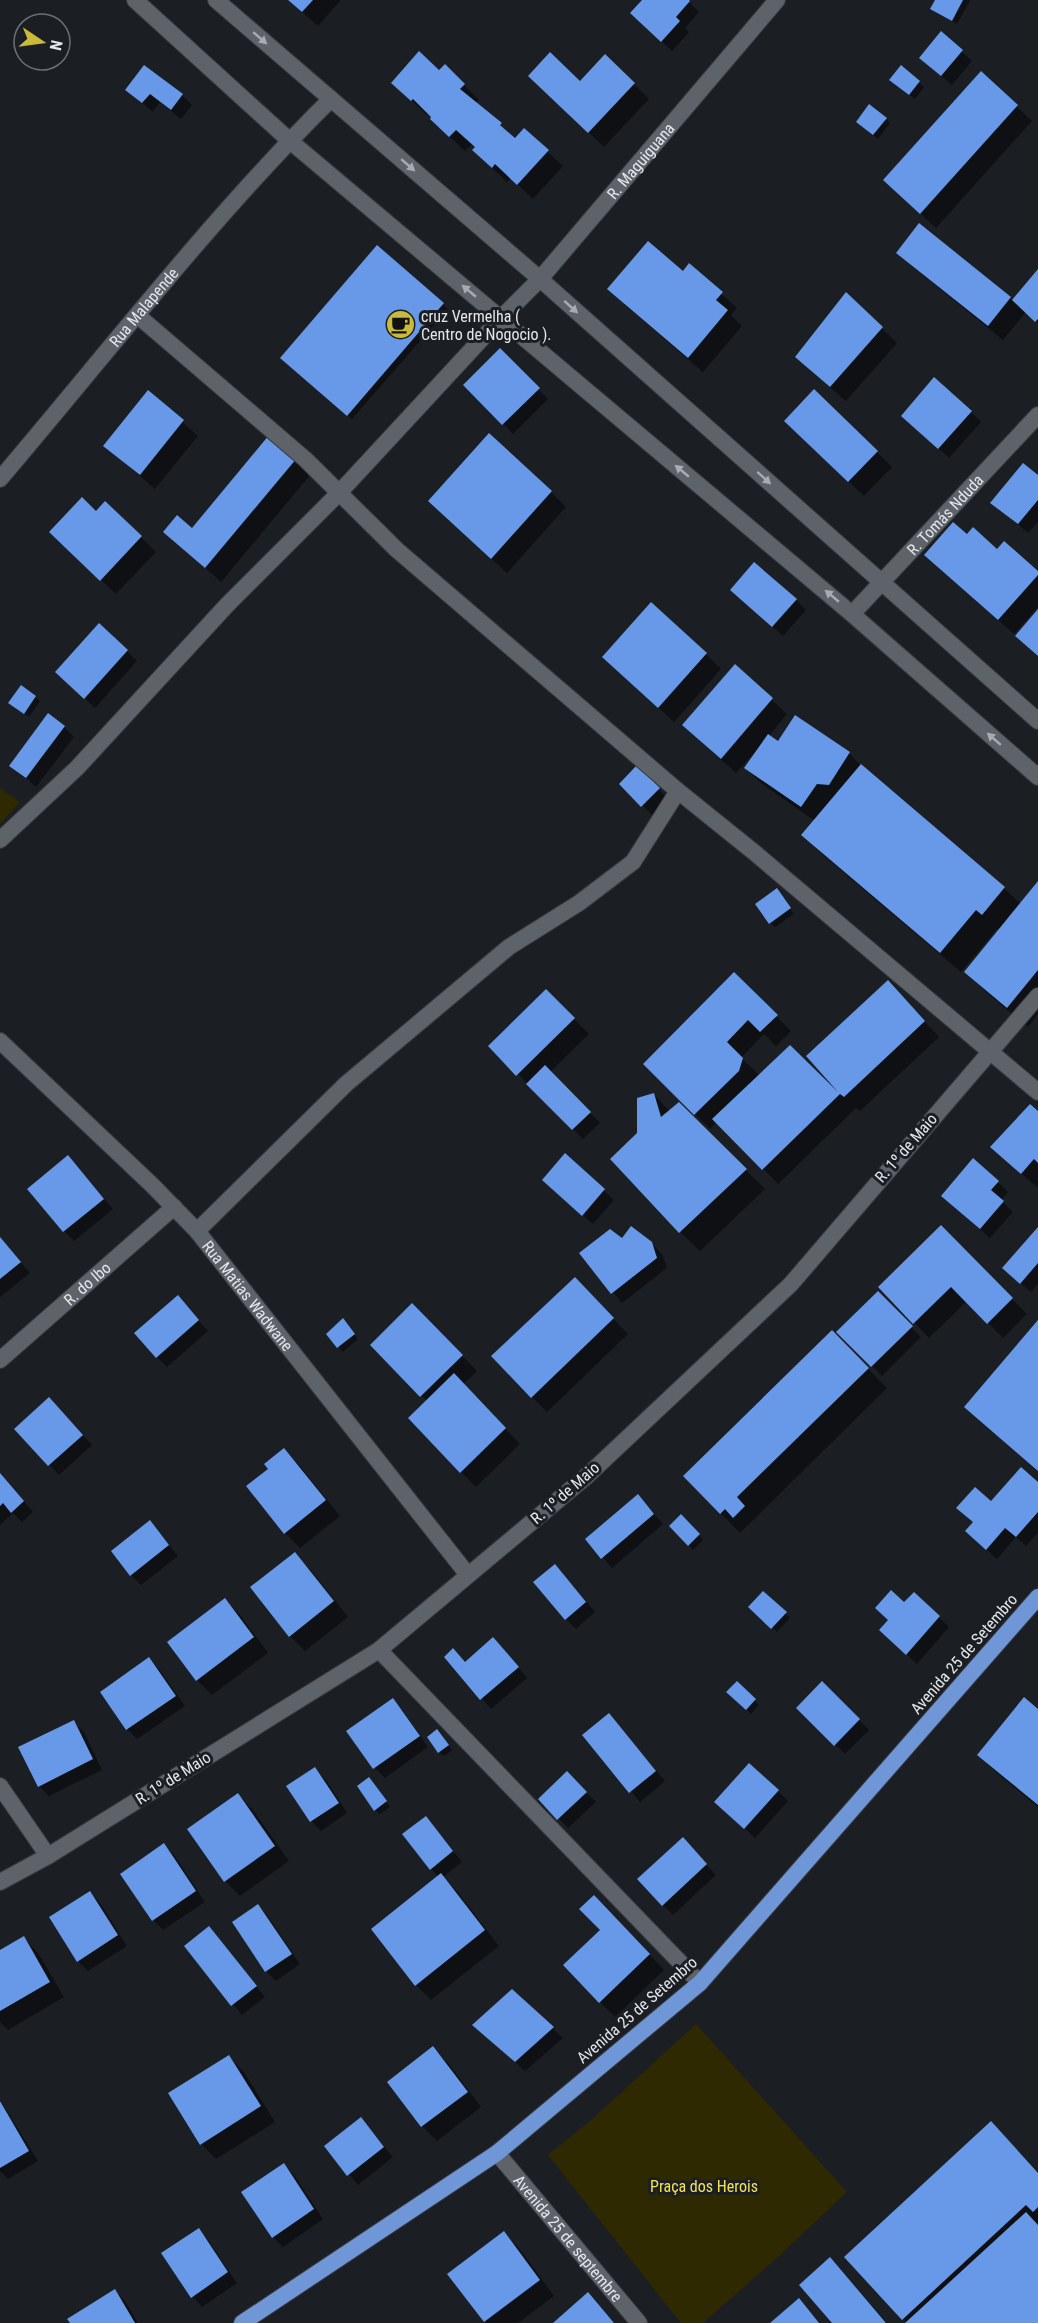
<svg xmlns="http://www.w3.org/2000/svg" width="1038" height="2323" viewBox="0 0 1038 2323" font-family="'Roboto Condensed',sans-serif">
	<rect width="100%" height="100%" fill="#1b1f24"/>
	<g fill="#2e2900">
		<path d="M0,788L20,802L0,824Z"/>
		<path d="M696,2024L847,2192L778,2257L703,2323H681L548,2155L591,2120Z"/>
	</g>
	<g fill="#0007">
		<path d="M288,0H341L318,26Z"/>
		<path d="M644,0H687L699,12L685,28L689,32L672,51L642,23Z"/>
		<path d="M937,0H970L957,24L932,9Z"/>
		<path d="M941,33L972,61L952,85L931,67Z"/>
		<path d="M445,66L479,100L476,103L516,139L524,130L563,166L533,199L511,178L507,182L489,165L472,144L465,151L447,134L429,113L427,115L393,83L439,72Z"/>
		<path d="M901,68L924,87L915,99L896,85Z"/>
		<path d="M981,73L1032,121L936,228L885,180Z"/>
		<path d="M580,83L634,84L649,99L604,147L545,91Z"/>
		<path d="M127,90L182,95L192,105L181,119L160,102L153,112Z"/>
		<path d="M886,119L890,123L878,139L863,126Z"/>
		<path d="M378,247L448,309L352,419L287,362Z"/>
		<path d="M898,252L1010,298L1013,301L1038,271V323L1026,312L1003,340L913,267Z"/>
		<path d="M690,266L737,308L731,315L742,326L703,372L624,304L683,273Z"/>
		<path d="M847,294L897,343L846,401L812,372Z"/>
		<path d="M500,350L548,399L513,434L465,385Z"/>
		<path d="M149,392L198,436L155,489L105,446Z"/>
		<path d="M971,412L981,422L949,458L913,425Z"/>
		<path d="M275,431L316,468L221,582L165,532L193,530Z"/>
		<path d="M801,436L877,452L892,467L864,496Z"/>
		<path d="M1038,477V522L1028,533L992,502Z"/>
		<path d="M551,492L566,507L507,573L445,516Z"/>
		<path d="M96,513L141,537L156,552L116,594L66,547Z"/>
		<path d="M967,536L1038,573V607L1014,634L941,570Z"/>
		<path d="M742,600H796L806,610L783,636Z"/>
		<path d="M127,651L137,661L95,708L67,682Z"/>
		<path d="M706,654L721,669L674,722L619,672Z"/>
		<path d="M735,666L787,714L769,736L779,743L796,718L849,753L864,769L1004,888L1021,904L1038,883V1014L1028,1027L985,991L966,972L999,931L997,929L961,972L823,855L803,835L815,821L761,783L746,768L756,753L755,752L736,773L699,740Z"/>
		<path d="M35,697L40,701L29,717L15,707Z"/>
		<path d="M64,727L74,737L36,787L11,765Z"/>
		<path d="M637,767L668,799L652,815L621,784Z"/>
		<path d="M781,895L794,914L775,927L770,923Z"/>
		<path d="M734,974L791,1031L776,1046L764,1034L741,1058L758,1074L755,1080L836,1092L903,998L939,1037L860,1111L856,1108L778,1184L717,1122L710,1129L645,1064Z"/>
		<path d="M546,991L589,1034L550,1072L600,1123L583,1139L518,1074Z"/>
		<path d="M654,1095L670,1111L679,1104L765,1189L700,1251L680,1232Z"/>
		<path d="M1038,1113V1187H1037L1008,1162Z"/>
		<path d="M565,1155L614,1200L593,1224L554,1190Z"/>
		<path d="M68,1157L113,1209L74,1241L64,1231Z"/>
		<path d="M998,1182L1008,1192L1001,1200L1013,1212L990,1238L953,1206Z"/>
		<path d="M941,1227L1027,1314L1003,1338L967,1301L929,1338L880,1287Z"/>
		<path d="M1038,1229V1284L1031,1292L1014,1278Z"/>
		<path d="M0,1239L30,1273L0,1297Z"/>
		<path d="M622,1240L651,1243L662,1254L667,1268L622,1303L581,1253Z"/>
		<path d="M878,1293L921,1337L882,1376L838,1332Z"/>
		<path d="M590,1294L628,1334L547,1412L532,1397Z"/>
		<path d="M412,1305L477,1371L463,1384L520,1444L476,1487L461,1472L427,1401L372,1345Z"/>
		<path d="M187,1307L208,1331L167,1367L157,1357Z"/>
		<path d="M348,1325L358,1339L343,1352L328,1334Z"/>
		<path d="M832,1332L887,1388L740,1533L685,1476Z"/>
		<path d="M59,1409L92,1445L59,1475L16,1429Z"/>
		<path d="M284,1450L299,1465L340,1516L300,1548L285,1533L270,1469Z"/>
		<path d="M0,1474L33,1512L22,1522L13,1513L0,1525Z"/>
		<path d="M1038,1484V1533L1026,1546L1016,1537L997,1559L977,1541L991,1503Z"/>
		<path d="M647,1506L663,1524L612,1568L587,1539Z"/>
		<path d="M681,1517L703,1540L693,1550L671,1526Z"/>
		<path d="M150,1522L178,1556L141,1585L131,1575Z"/>
		<path d="M295,1554L310,1569L348,1617L305,1651L290,1636Z"/>
		<path d="M564,1576L595,1612L576,1629L566,1619Z"/>
		<path d="M764,1593L790,1618L777,1632L750,1607Z"/>
		<path d="M914,1594L949,1627L917,1664L891,1640Z"/>
		<path d="M225,1600L240,1615L268,1653L212,1695L197,1680L169,1642Z"/>
		<path d="M503,1649L527,1678L491,1709L446,1657L465,1663Z"/>
		<path d="M149,1659L159,1669L185,1706L137,1739L127,1729Z"/>
		<path d="M737,1683L759,1705L751,1714L728,1692Z"/>
		<path d="M822,1683L869,1730L845,1754L798,1708Z"/>
		<path d="M392,1700L402,1710L428,1747L385,1778L375,1768L349,1732Z"/>
		<path d="M1038,1711V1807L998,1774L979,1755Z"/>
		<path d="M609,1715L665,1781L640,1802L584,1735Z"/>
		<path d="M74,1722L84,1732L102,1770L49,1796L39,1786Z"/>
		<path d="M442,1736L452,1750L444,1756L439,1752Z"/>
		<path d="M315,1769L325,1779L347,1813L321,1831L311,1821Z"/>
		<path d="M567,1773L596,1802L568,1828L540,1799Z"/>
		<path d="M374,1784L390,1807L380,1814L375,1810Z"/>
		<path d="M778,1791L788,1801L755,1838L726,1812Z"/>
		<path d="M238,1795L253,1810L289,1861L240,1896L225,1881L189,1830Z"/>
		<path d="M426,1818L462,1862L443,1877L456,1890L499,1946L431,2000L416,1985L439,1877L431,1869Z"/>
		<path d="M164,1845L174,1855L205,1902L163,1930L153,1920Z"/>
		<path d="M692,1849L716,1875L673,1915L663,1905Z"/>
		<path d="M90,1893L100,1903L127,1946L88,1971L78,1961Z"/>
		<path d="M258,1906L268,1916L300,1964L276,1981L266,1971Z"/>
		<path d="M609,1912L664,1970L615,2017L600,2002L602,1930Z"/>
		<path d="M209,1928L265,1997L242,2015L186,1946Z"/>
		<path d="M23,1938L38,1953L64,1997L8,2030L0,2022V1952Z"/>
		<path d="M512,1991L563,2038L525,2071L484,2034Z"/>
		<path d="M433,2048L448,2063L481,2107L437,2141L422,2126Z"/>
		<path d="M229,2057L244,2072L275,2122L216,2159L201,2144Z"/>
		<path d="M0,2100L38,2161L8,2179L0,2171Z"/>
		<path d="M361,2119L393,2157L358,2185L326,2147Z"/>
		<path d="M284,2165L294,2175L323,2219L283,2247L273,2237Z"/>
		<path d="M1038,2174V2323H907L846,2257Z"/>
		<path d="M198,2230L208,2240L237,2283L202,2307L193,2297Z"/>
		<path d="M504,2233L519,2248L554,2296L518,2323H487L449,2274Z"/>
		<path d="M830,2259L845,2274L887,2323H834Z"/>
		<path d="M115,2291L125,2301L138,2323H72Z"/>
	</g>
	<g fill="#6898e8">
		<path d="M288,0H313L302,12Z"/>
		<path d="M642,0H689L690,1L676,17L680,21L661,42L630,13Z"/>
		<path d="M935,0H963L952,21L930,9Z"/>
		<path d="M941,31L963,50L941,76L919,58Z"/>
		<path d="M419,51L439,70L445,64L465,84L460,89L502,123L500,125L515,138L524,128L549,150L517,185L495,164L492,168L472,150L475,147L456,130L449,137L430,119L431,117L413,99L411,101L391,83Z"/>
		<path d="M550,52L580,81L605,54L635,83L588,133L528,76Z"/>
		<path d="M144,65L183,94L171,110L150,94L142,103L125,90Z"/>
		<path d="M901,65L920,81L909,95L889,80Z"/>
		<path d="M981,71L1018,105L920,214L883,180Z"/>
		<path d="M869,104L887,118L873,135L856,122Z"/>
		<path d="M919,223L1011,297L988,326L896,253Z"/>
		<path d="M648,241L683,271L689,263L723,292L716,300L728,310L688,358L607,289Z"/>
		<path d="M377,245L444,303L347,416L280,358Z"/>
		<path d="M1038,269V319L1035,322L1012,300Z"/>
		<path d="M846,292L883,327L830,387L795,357Z"/>
		<path d="M500,348L540,388L502,425L463,385Z"/>
		<path d="M934,377L972,411L938,449L901,416Z"/>
		<path d="M814,389L878,451L848,482L784,421Z"/>
		<path d="M148,390L184,420L140,475L103,446Z"/>
		<path d="M274,429L302,452L205,568L163,532L177,515L192,528Z"/>
		<path d="M489,433L552,491L491,559L428,501Z"/>
		<path d="M1023,463L1038,475V500L1018,524L990,503Z"/>
		<path d="M82,497L96,511L105,501L142,536L100,581L49,532Z"/>
		<path d="M953,522L967,534L973,527L997,549L1004,541L1038,571V575L998,620L924,555Z"/>
		<path d="M754,562L797,599L772,627L730,590Z"/>
		<path d="M651,602L707,653L658,708L602,657Z"/>
		<path d="M1038,609V656L1015,636Z"/>
		<path d="M99,623L128,650L84,699L55,672Z"/>
		<path d="M735,664L773,698L721,759L682,725Z"/>
		<path d="M21,685L36,696L24,714L8,703Z"/>
		<path d="M48,713L65,726L26,778L9,766Z"/>
		<path d="M795,715L850,752L829,785L817,784L801,807L744,768L768,734L778,741Z"/>
		<path d="M861,764L1005,887L982,915L976,910L940,953L801,835Z"/>
		<path d="M637,765L660,788L641,807L619,784Z"/>
		<path d="M1038,881V970L1007,1008L964,972Z"/>
		<path d="M777,888L791,908L769,924L755,904Z"/>
		<path d="M734,972L778,1015L760,1032L748,1020L727,1042L743,1058L739,1071L694,1115L643,1064Z"/>
		<path d="M888,980L925,1021L844,1097L840,1094L762,1170L712,1119L790,1045L838,1092L806,1056Z"/>
		<path d="M546,989L575,1018L516,1076L488,1046Z"/>
		<path d="M545,1065L591,1112L572,1130L526,1084Z"/>
		<path d="M654,1093L661,1117L679,1102L747,1169L679,1233L610,1159L637,1133V1098Z"/>
		<path d="M1030,1104L1038,1111V1163L1034,1159L1021,1174L990,1147Z"/>
		<path d="M565,1153L605,1189L582,1216L542,1180Z"/>
		<path d="M68,1155L104,1199L63,1232L27,1189Z"/>
		<path d="M973,1158L999,1181L991,1190L1004,1201L980,1229L941,1196Z"/>
		<path d="M941,1225L1013,1298L987,1324L951,1287L913,1324L878,1287Z"/>
		<path d="M631,1226L652,1242L657,1258L611,1294L579,1253L610,1229L622,1238Z"/>
		<path d="M1038,1227V1263L1020,1284L1002,1268Z"/>
		<path d="M0,1237L21,1262L0,1279Z"/>
		<path d="M575,1277L614,1318L531,1398L491,1356Z"/>
		<path d="M878,1291L913,1326L871,1367L836,1332Z"/>
		<path d="M178,1295L199,1320L156,1358L134,1333Z"/>
		<path d="M412,1303L463,1355L420,1397L370,1345Z"/>
		<path d="M343,1318L355,1334L337,1348L326,1334Z"/>
		<path d="M1038,1320V1471L964,1407Z"/>
		<path d="M832,1330L869,1368L737,1497L745,1506L733,1518L725,1509L720,1514L683,1476Z"/>
		<path d="M454,1373L506,1428L460,1473L408,1418Z"/>
		<path d="M49,1397L83,1435L48,1466L14,1429Z"/>
		<path d="M284,1448L326,1500L284,1534L246,1486L268,1469L264,1464Z"/>
		<path d="M1021,1467L1038,1482V1512L1016,1537L1005,1528L986,1550L965,1531L973,1522L956,1508L975,1487L991,1501Z"/>
		<path d="M0,1473L24,1501L11,1513L3,1503L0,1506Z"/>
		<path d="M638,1494L654,1514L601,1559L585,1539Z"/>
		<path d="M681,1514L700,1534L688,1546L669,1526Z"/>
		<path d="M150,1520L169,1545L130,1576L111,1551Z"/>
		<path d="M295,1552L334,1601L289,1637L250,1587Z"/>
		<path d="M555,1564L586,1602L565,1620L533,1582Z"/>
		<path d="M891,1590L904,1602L914,1592L940,1616L906,1655L879,1630L888,1620L875,1608Z"/>
		<path d="M763,1591L787,1612L771,1629L748,1607Z"/>
		<path d="M225,1598L254,1637L196,1681L167,1642Z"/>
		<path d="M493,1637L519,1667L480,1700L444,1657L453,1648L465,1662Z"/>
		<path d="M149,1657L176,1696L126,1730L100,1692Z"/>
		<path d="M737,1681L756,1699L746,1710L726,1692Z"/>
		<path d="M822,1681L860,1719L834,1746L796,1708Z"/>
		<path d="M1024,1697L1038,1709V1805L977,1755Z"/>
		<path d="M393,1698L420,1736L373,1769L346,1731Z"/>
		<path d="M609,1713L656,1771L629,1793L582,1735Z"/>
		<path d="M74,1720L93,1759L38,1787L18,1747Z"/>
		<path d="M437,1729L449,1745L438,1753L427,1737Z"/>
		<path d="M749,1763L779,1790L744,1829L714,1802Z"/>
		<path d="M315,1767L339,1803L310,1822L286,1786Z"/>
		<path d="M567,1771L587,1792L557,1820L538,1799Z"/>
		<path d="M369,1777L387,1801L374,1811L357,1786Z"/>
		<path d="M238,1793L275,1846L224,1882L187,1829Z"/>
		<path d="M426,1816L453,1851L430,1870L402,1834Z"/>
		<path d="M683,1837L707,1864L662,1906L637,1879Z"/>
		<path d="M164,1843L196,1891L152,1921L120,1874Z"/>
		<path d="M441,1873L485,1930L415,1986L371,1929Z"/>
		<path d="M90,1891L118,1935L77,1962L49,1917Z"/>
		<path d="M594,1895L650,1954L599,2003L563,1965L600,1930L579,1909Z"/>
		<path d="M258,1904L292,1954L265,1972L232,1922Z"/>
		<path d="M209,1926L257,1986L231,2006L184,1946Z"/>
		<path d="M24,1936L50,1982L0,2011V1950Z"/>
		<path d="M512,1989L554,2027L515,2062L472,2025Z"/>
		<path d="M433,2046L468,2092L421,2127L387,2082Z"/>
		<path d="M229,2055L261,2106L200,2145L168,2093Z"/>
		<path d="M0,2101L29,2151L0,2168Z"/>
		<path d="M361,2117L384,2147L347,2176L324,2146Z"/>
		<path d="M991,2121L1038,2173V2207L1033,2212L1026,2205L902,2320L844,2257Z"/>
		<path d="M284,2163L314,2209L272,2238L241,2192Z"/>
		<path d="M1026,2212L1038,2225V2323H905Z"/>
		<path d="M199,2228L228,2272L191,2298L161,2253Z"/>
		<path d="M504,2231L540,2280L484,2322L447,2274Z"/>
		<path d="M830,2257L886,2323H832L799,2285Z"/>
		<path d="M115,2289L135,2323H70L67,2319Z"/>
		<path d="M588,2292L614,2323H553Z"/>
		<path d="M799,2298L819,2323H770Z"/>
	</g>
	<g fill="none" stroke-linecap="round" stroke-linejoin="round">
		<defs>
			<g id="minor">
				<path d="M137,315L305,459L397,550L678,791L755,853L1038,1092"/>
				<path id="s1" d="M0,479C109,351 212,217 331,99"/>
				<path id="s2" d="M852,614L1038,415"/>
				<path id="s3" d="M0,840L77,768L227,605L339,493L501,318L540,279L777,0"/>
				<path id="s4" d="M0,1041L152,1185L197,1231L468,1575"/>
				<path d="M197,1231L346,1084L509,947L579,903L633,862L678,791"/>
				<path id="s5" d="M0,1360L174,1207"/>
				<path d="M379,1650L700,1983"/>
				<path d="M0,1786L48,1856"/>
				<path d="M0,1882L48,1856L379,1650L588,1475L791,1284L1038,996"/>
				<path id="s6" d="M497,2153L639,2323"/>
			</g>
			<g id="tertiary">
				<path d="M135,0L290,141L852,614L1038,777"/>
				<path d="M216,0L540,279L1038,721"/>
			</g>
			<path id="trunk" d="M242,2323L497,2153L700,1983L1038,1597"/>
		</defs>
		<use href="#minor" stroke="#373a3f" stroke-width="18"/>
		<use href="#tertiary" stroke="#373a3f" stroke-width="18"/>
		<use href="#trunk" stroke="#373a3f" stroke-width="18"/>
		<use href="#minor" stroke="#5e6369" stroke-width="16"/>
		<use href="#tertiary" stroke="#5e6369" stroke-width="16"/>
		<use href="#trunk" stroke="#6f97d8" stroke-width="16"/>
	</g>
	<defs><path id="oneway-solid" d="M-6-.8H1V-3.2L6.5 0L1 3.2V.8H-6Z" transform="scale(1.5)"/></defs>
	<g fill="#a8acb0">
		<use href="#oneway-solid" transform="translate(260 38) rotate(41)"/>
		<use href="#oneway-solid" transform="translate(408 165) rotate(41)"/>
		<use href="#oneway-solid" transform="translate(469 291) rotate(-140)"/>
		<use href="#oneway-solid" transform="translate(571 307) rotate(42)"/>
		<use href="#oneway-solid" transform="translate(682 471) rotate(-140)"/>
		<use href="#oneway-solid" transform="translate(764 478) rotate(42)"/>
		<use href="#oneway-solid" transform="translate(832 596) rotate(-140)"/>
		<use href="#oneway-solid" transform="translate(994 739) rotate(-139)"/>
	</g>
	<defs>
		<symbol id="cafe-disc" viewBox="-11 -11 22 22"><circle r="9.5" fill="#caba3a" stroke="#1b1f24"/><path d="M-5.5-4.5H6V0H3Q3 3.5 0 3.5H-2.5Q-5.5 3.5-5.5 0ZM3-3.2v2h1.7v-2ZM-6 4.5H4V6H-6Z" fill="#111"/></symbol>
	</defs>
	<g fill-rule="evenodd">
		<use href="#cafe-disc" x="384" y="308" width="33" height="33"/>
	</g>
	<g text-anchor="middle" dominant-baseline="central" stroke-width="6" stroke-linejoin="round" paint-order="stroke">
		<g font-size="16" fill="#e5e7eb" stroke="#1b1f24">
			<text stroke="none"><textPath href="#s3" startOffset="934">R. Maguiguana</textPath></text>
			<text stroke="none"><textPath href="#s1" startOffset="224">Rua Malapende</textPath></text>
			<text stroke="none"><textPath href="#s2" startOffset="136">R. Tomás Nduda</textPath></text>
			<text transform="translate(906 1148) rotate(-49)">R. 1º de Maio</text>
			<text stroke="none"><textPath href="#s5" startOffset="116">R. do Ibo</textPath></text>
			<text stroke="none"><textPath href="#s4" startOffset="356">Rua Matias Wadwane</textPath></text>
			<text transform="translate(565 1493) rotate(-41)">R. 1º de Maio</text>
			<text transform="translate(964 1654) rotate(-49)">Avenida 25 de Setembro</text>
			<text transform="translate(173 1778) rotate(-32)">R. 1º de Maio</text>
			<text transform="translate(637 2010) rotate(-41)">Avenida 25 de Setembro</text>
			<text stroke="none"><textPath href="#s6" startOffset="111">Avenida 25 de septembre</textPath></text>
		</g>
		<g font-size="16" fill="#e5e7eb" stroke="#1b1f24" text-anchor="start">
			<text x="421" y="316">cruz Vermelha (<tspan x="421" dy="18">Centro de Nogocio ).</tspan></text>
		</g>
		<g font-size="16" fill="#f3e253" stroke="#1b1f24">
			<text x="704" y="2186">Praça dos Herois</text>
		</g>
	</g>
	<g transform="translate(42 42) rotate(103)"><circle r="28" fill="#1b1f24" stroke="#6c6f74" stroke-width="1.5"/>
	<path d="M0-4.5L10 22L0 15L-10 22Z" fill="#caba3a"/>
	<text y="-9" font-size="16" font-weight="bold" text-anchor="middle" fill="#e5e7eb">N</text>
	</g>
</svg>
